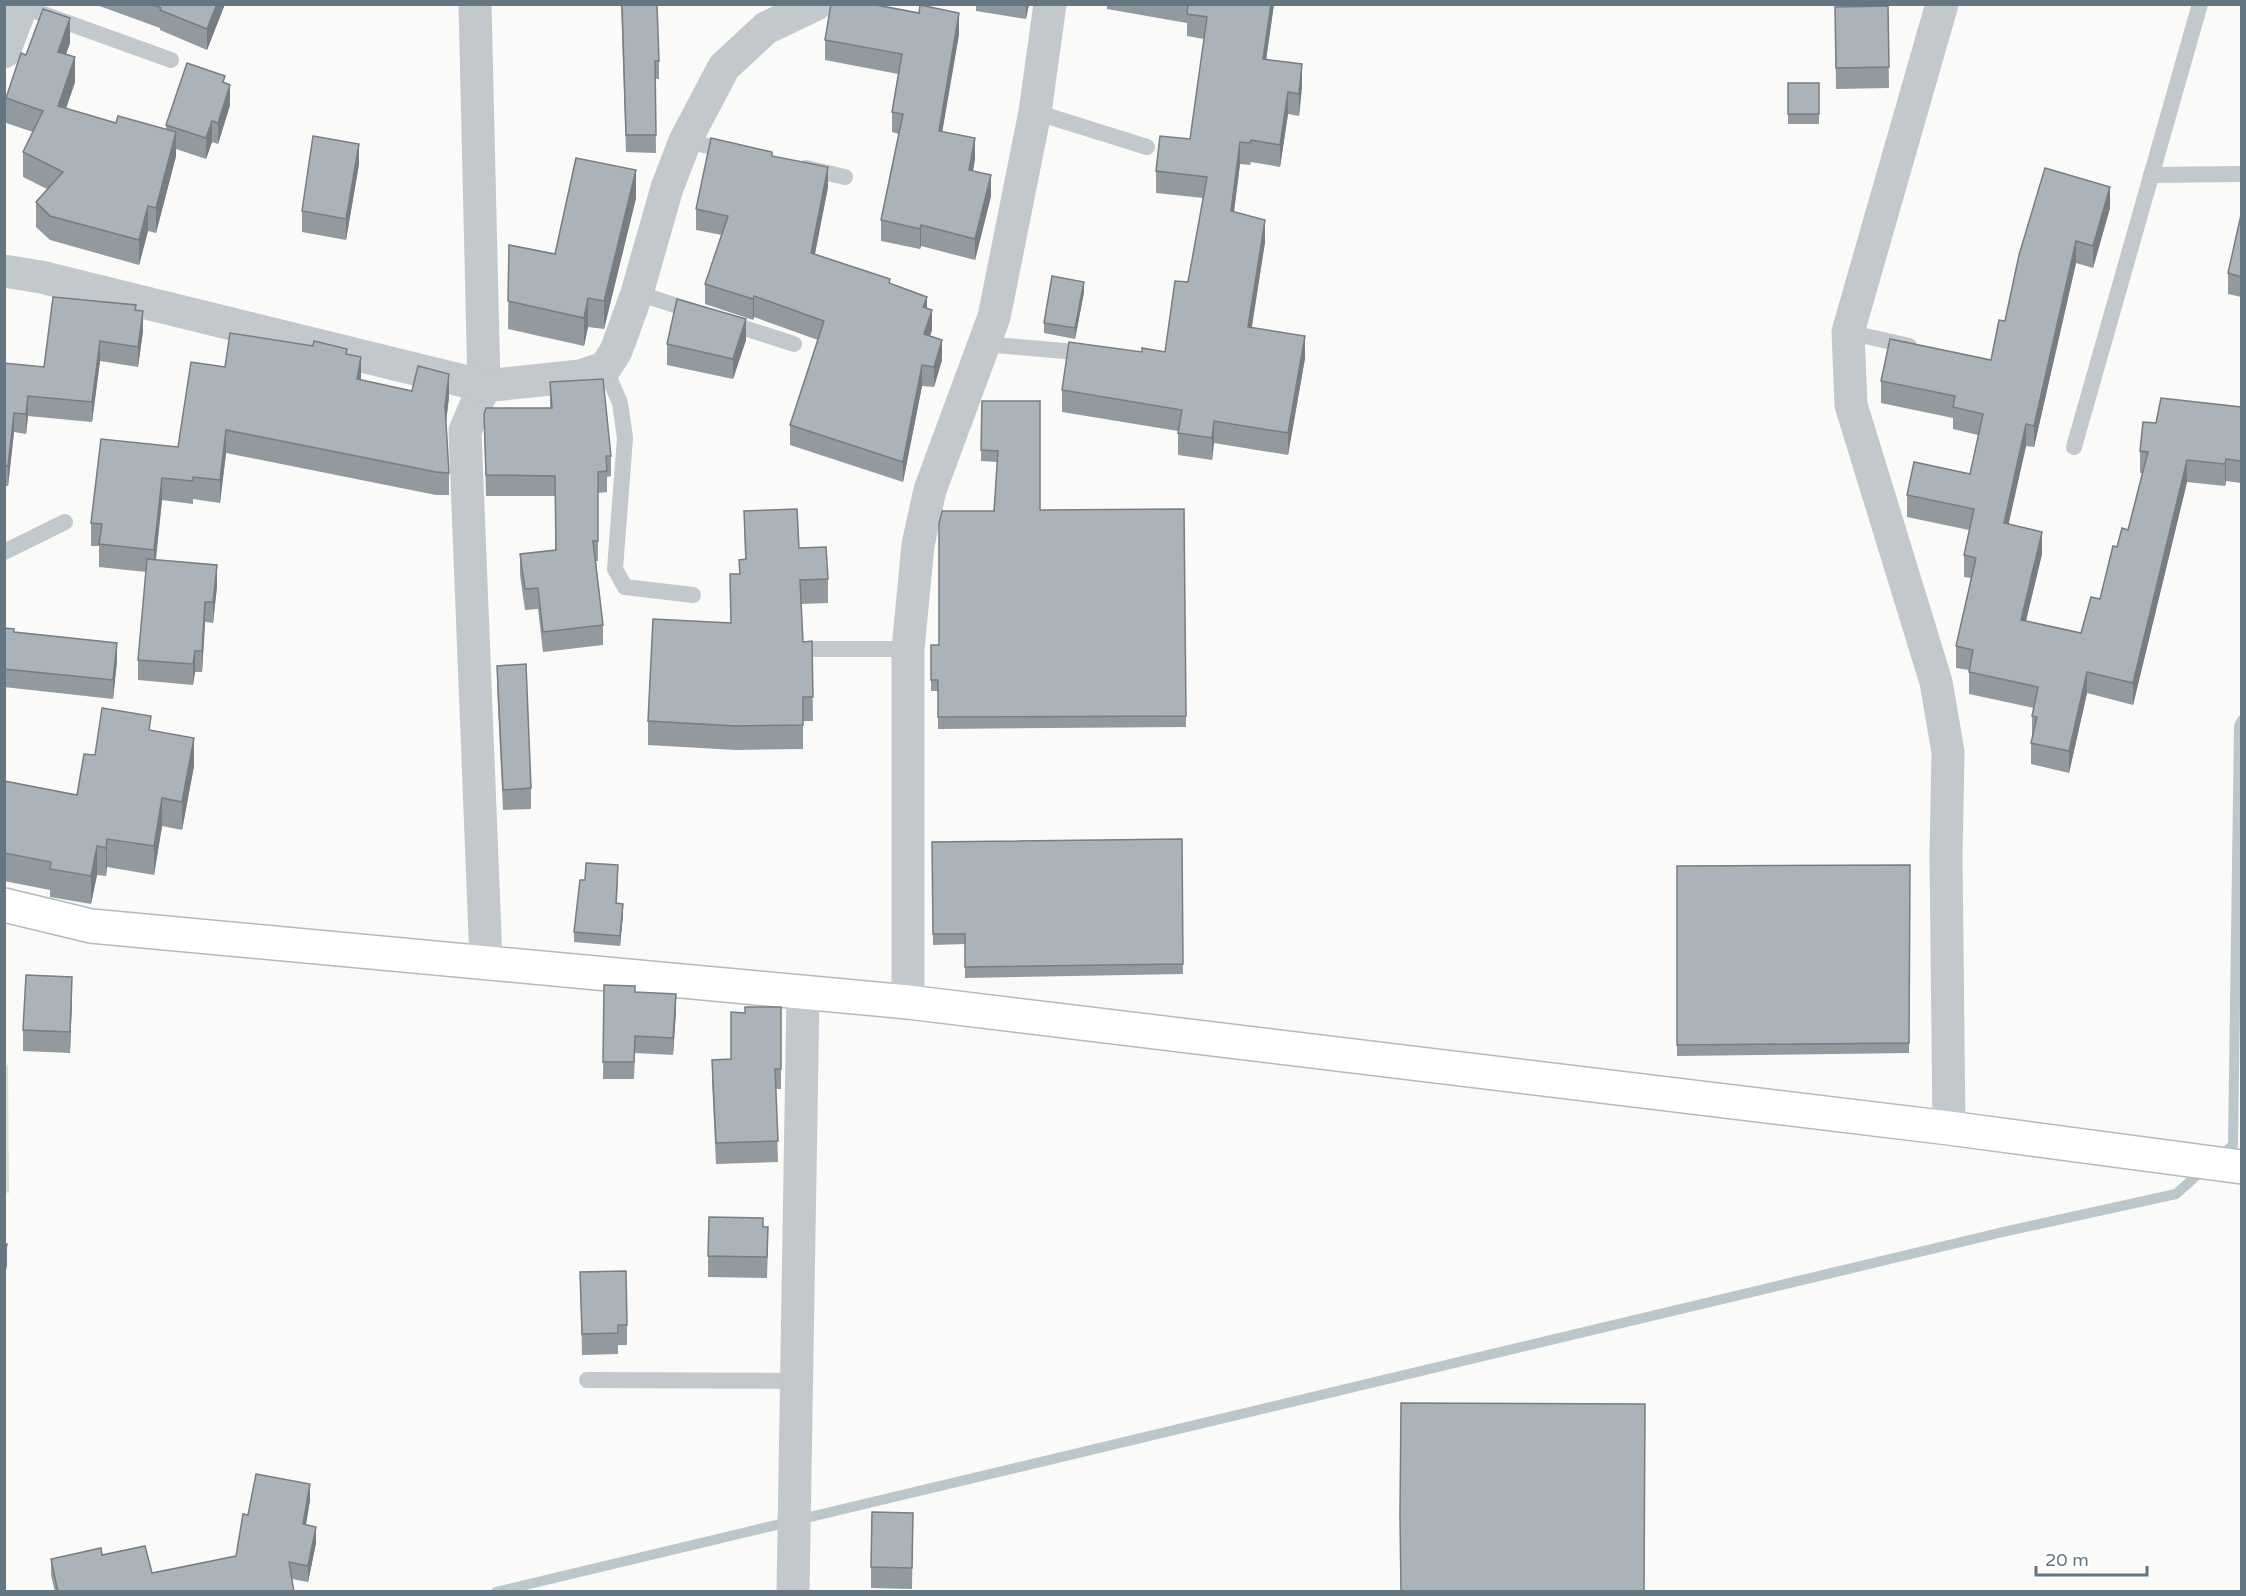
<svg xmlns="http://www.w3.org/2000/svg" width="2246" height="1596" viewBox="0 0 2246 1596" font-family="'Varela Round',sans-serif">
	<rect width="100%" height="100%" fill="#fafaf8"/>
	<path fill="#dadfd7" d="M4,1064L8,1065L9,1193L4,1192Z"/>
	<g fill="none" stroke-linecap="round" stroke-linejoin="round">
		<g stroke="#bbc7cb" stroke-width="10">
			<path d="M2219,1157L2233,1145L2239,726L2242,720"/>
			<path d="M496,1592L2003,1232L2176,1194L2204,1169"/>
		</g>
		<defs>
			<path id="secondary" d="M4,905L91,926L908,1002L1949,1128L2242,1167"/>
		</defs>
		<use href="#secondary" stroke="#b3babf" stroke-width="36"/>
		<g stroke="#c3c8cc" stroke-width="16">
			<path d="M21,6L171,60"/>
			<path d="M1035,112L1147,147"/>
			<path d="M685,141L731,151"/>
			<path d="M806,168L845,177"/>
			<path d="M2151,175L2242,174"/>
			<path d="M637,293L696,312"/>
			<path d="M726,322L794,344"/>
			<path d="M1848,332L1909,346"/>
			<path d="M984,344L1087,353"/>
			<path d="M605,368L620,403L625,438L615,569L625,587L693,595"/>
			<path d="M2074,447L2200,4"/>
			<path d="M4,552L65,522"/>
			<path d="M815,649H908"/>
			<path d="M587,1380L795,1381"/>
		</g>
		<g stroke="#c3c8cc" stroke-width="33">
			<path d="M475,4L484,386L465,431L486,961"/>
			<path d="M1942,4L1848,332L1851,405L1936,682L1948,752L1946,855L1949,1128"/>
			<path d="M4,52L22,4"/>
			<path d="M4,271L41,277L484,386L580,376L605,368L616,351L637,293L667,188L685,141L724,67L766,28L816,4"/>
			<path d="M908,1002V649L918,545L930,490L994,317L1035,112L1050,4"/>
			<path d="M793,1592L803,994"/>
		</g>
		<use href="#secondary" stroke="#fff" stroke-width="33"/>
	</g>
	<g fill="#929a9f">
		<path d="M94,4H225L207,50L160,30V28Z"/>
		<path d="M621,4L659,61V79H655L656,153L626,152Z"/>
		<path d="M976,4H1029L1026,19L976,11Z"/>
		<path d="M1107,4H1274L1266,60L1302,86L1299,116L1288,114L1280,167L1251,162L1250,165L1240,164L1234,212L1265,242L1252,327L1305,358L1288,455L1214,443L1212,460L1178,455V431L1062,412V390L1142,352H1165L1188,282L1203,198L1156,193V171L1190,139L1204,39L1187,36V23L1107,9Z"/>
		<path d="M1888,6L1889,88L1836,89L1835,7Z"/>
		<path d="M959,34L942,131L975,159L973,171L991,196L975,260L921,246L920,249L881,241V220L899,134L892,132V112L898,74L825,60V40Z"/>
		<path d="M70,43L66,54L75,82L66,109L116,123L166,129V125L225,83L230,105L218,144L212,142L206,159L176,149V156L156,233L148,231L139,265L50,240L36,227V202L47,189L23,177V152L33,132L6,123V98L26,55Z"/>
		<rect x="1788" y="83" width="31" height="41"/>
		<path d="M772,156L828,187L815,254L890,283L927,308L932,330L930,336L942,360L934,387L922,386L903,482L790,445V425L818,340L754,317L753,320L705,304V284L722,235L696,230V209Z"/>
		<path d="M359,164L346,240L302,232V211Z"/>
		<path d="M636,198L604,329L588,327L584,346L508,329L509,245L555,254Z"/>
		<path d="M2110,208L2093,268L2076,263L2034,447L2026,446L2008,524L2042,554L2026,621L2081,633L2100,599L2117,547L2128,530L2142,473H2140V451L2156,423L2241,407V483L2226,481L2225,486L2187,482L2133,705L2087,693L2069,773L2031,764V743L2032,738V716L2034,708L1969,694V670L1956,668V646L1971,578L1964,577V555L1969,530L1907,517V495L1970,474L1978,435L1953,429V418L1881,403V381L1991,360L2005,321L2019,255Z"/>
		<path d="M2241,215V297L2228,294V273Z"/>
		<path d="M1084,292L1075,339L1044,333V323Z"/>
		<path d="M136,311L143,331L138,367L100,361L92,422L28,416L26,434L14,432L8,486H4V363L44,367Z"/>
		<path d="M746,340L733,379L667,365V344Z"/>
		<path d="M347,354L361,380L412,391L449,397L446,422L449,473V495H436L226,453L220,503L193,499V504L162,500L156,560L217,586L213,623L205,622L202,672H195L193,685L138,680V660L146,572L99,567V546H91V523L178,447L225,367Z"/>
		<path d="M550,382L611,456V476L607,477V492L598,493V561H596L603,625V645L543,652L538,609L525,610L520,575V554L555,550V496H486L484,414L550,408Z"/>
		<path d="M982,401L1040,510L1184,509L1186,727L938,729V691H931V645H939L994,511L997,462L981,461Z"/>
		<path d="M744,511L799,548L828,579V603L801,604L803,642L812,641L813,721H803V749L736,750L648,745V721L731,623L730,574H739V560L745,559Z"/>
		<path d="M4,628L14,632L117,661L113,699L4,687Z"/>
		<path d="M497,666L531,788V809L503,810L497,686Z"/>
		<path d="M151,730L194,766L182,830L162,826L154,875L107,867L106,876L97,875L91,904L50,897V890L4,881V781L77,795L95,755Z"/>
		<path d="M1182,839L1183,974L965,978V944L933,945L932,842Z"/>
		<path d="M1910,865L1909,1053L1677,1056V866Z"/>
		<path d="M618,875L617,903L623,914L620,946L574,942V932L585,880Z"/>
		<path d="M604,985L635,992L676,1011L673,1055L635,1053L634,1079H603Z"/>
		<path d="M72,997L70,1053L23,1051V1030Z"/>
		<path d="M781,1007V1089H776L778,1162L716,1164L712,1081V1060L731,1059L745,1013Z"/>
		<path d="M763,1227L768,1248L767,1278L708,1277V1256Z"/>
		<path d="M580,1272L627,1325V1345H618V1354L582,1355Z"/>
		<path d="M310,1500L306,1525L316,1543L308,1582L292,1579L294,1592H55L51,1575V1559L102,1555L152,1573L236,1556L248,1515Z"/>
		<path d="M913,1513L912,1589L871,1588V1567Z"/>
	</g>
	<g fill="#777d82">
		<path d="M217,4H225L207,50V29Z"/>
		<path d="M1026,4H1029L1026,19Z"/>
		<path d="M1271,4H1274L1263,81V59Z"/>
		<path d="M959,13V34L939,151V131Z"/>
		<path d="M70,18V43L58,76V52Z"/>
		<path d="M75,57V82L58,131V106Z"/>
		<path d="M1302,64V86L1299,116V94Z"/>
		<path d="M230,85V105L218,144V123Z"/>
		<path d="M1288,92V114L1280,167V145Z"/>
		<path d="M212,121V142L206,159V138Z"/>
		<path d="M176,132V156L156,233V208Z"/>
		<path d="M975,138V159L969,191V170Z"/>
		<path d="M1240,142V164L1231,233V211Z"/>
		<path d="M359,144V164L346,240V219Z"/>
		<path d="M828,167V187L811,273V253Z"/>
		<path d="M636,170V198L604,329V301Z"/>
		<path d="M991,175V196L975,260V239Z"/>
		<path d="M2110,187V208L2093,268V246Z"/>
		<path d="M148,206V231L139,265V240Z"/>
		<path d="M1265,220V242L1248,349V327Z"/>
		<path d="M921,225V246L920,249V229Z"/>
		<path d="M2076,241V263L2034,447V426Z"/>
		<path d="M1084,282V292L1075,339V328Z"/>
		<path d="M754,296V317L753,320V299Z"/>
		<path d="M927,297V317L923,307Z"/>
		<path d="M588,298V327L584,346V318Z"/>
		<path d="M932,310V330L924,354V334Z"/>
		<path d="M143,311V331L138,367V347Z"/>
		<path d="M746,319V340L733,379V359Z"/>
		<path d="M1305,336V358L1288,455V433Z"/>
		<path d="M942,340V360L934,387V367Z"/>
		<path d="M100,341V361L92,422V402Z"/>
		<path d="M361,357V379L357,402V379Z"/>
		<path d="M922,365V386L903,482V462Z"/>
		<path d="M449,374V397L445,429V406Z"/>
		<path d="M28,396V416L26,434V414Z"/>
		<path d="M14,413V432L8,486V466Z"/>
		<path d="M1214,421V443L1212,460V438Z"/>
		<path d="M2026,424V446L2004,545V523Z"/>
		<path d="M226,430V453L220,503V480Z"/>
		<path d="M2226,459V481L2225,486V464Z"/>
		<path d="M2187,460V482L2133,705V683Z"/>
		<path d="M162,478V500L154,573V550Z"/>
		<path d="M2042,532V554L2021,641V620Z"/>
		<path d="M217,565V586L213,623V602Z"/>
		<path d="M205,602V622L202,672V651Z"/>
		<path d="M117,643V661L113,699V680Z"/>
		<path d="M195,651V672L193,685V664Z"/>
		<path d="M2087,672V693L2069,773V751Z"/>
		<path d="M194,738V766L182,830V802Z"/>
		<path d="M162,798V826L154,875V846Z"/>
		<path d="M107,839V867L106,876V848Z"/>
		<path d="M97,846V875L91,904V876Z"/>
		<path d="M623,904V914L620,946V936Z"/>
		<path d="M72,977V997L70,1053V1032Z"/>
		<path d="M676,994V1011L673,1055V1038Z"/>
		<path d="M7,1244V1265L4,1281V1260Z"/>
		<path d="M310,1484V1500L303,1541V1524Z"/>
		<path d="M316,1527V1543L308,1582V1566Z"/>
	</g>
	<g fill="#aab3b9" stroke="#777d82" stroke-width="1.5">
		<path d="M151,4H217L207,29L160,10L161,8Z"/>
		<path d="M622,4H657L659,61H655L656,135H626Z"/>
		<path d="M831,4H871L919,13L920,5L959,13L939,131L975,138L969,170L991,175L975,239L921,225L920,229L881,220L903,114L892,112L902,54L825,40Z"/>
		<path d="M1188,4H1271L1263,59L1302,64L1299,94L1288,92L1280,145L1251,140L1250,143L1240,142L1231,211L1265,220L1248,327L1305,336L1288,433L1214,421L1212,438L1178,433L1182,410L1062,390L1069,342L1142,352V348L1165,352L1175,281L1188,282L1207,177L1156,171L1160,136L1190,139L1207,17L1187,14Z"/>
		<path d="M1888,6L1889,67L1836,68L1835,7Z"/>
		<path d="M43,9L70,18L58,52L75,57L58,106L116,123L118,116L176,132L156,208L148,206L139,240L50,216L36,202L63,172L23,152L43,111L6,98L21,53L26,55Z"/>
		<path d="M187,63L225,76L223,82L230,85L218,123L212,121L206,138L166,125Z"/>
		<rect x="1788" y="83" width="31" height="31"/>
		<path d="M313,136L359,144L346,219L302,211Z"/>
		<path d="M711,138L772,152V156L828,167L811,253L890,279L889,283L927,297L923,307L932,310L924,334L942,340L934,367L922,365L903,462L790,425L824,321L754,296L753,299L705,284L728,216L696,209Z"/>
		<path d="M576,158L636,170L604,301L588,298L584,318L508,301L509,245L555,254Z"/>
		<path d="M2045,168L2110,187L2093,246L2076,241L2034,426L2026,424L2004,523L2042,532L2021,620L2081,633L2091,597L2100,599L2113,546L2117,547L2122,528L2128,530L2148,452L2140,451L2143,422L2156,423L2161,398L2241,407V461L2226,459L2225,464L2187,460L2133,683L2087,672L2069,751L2031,743L2037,717L2032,716L2038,687L1969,672L1973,650L1956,646L1976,558L1964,555L1974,509L1907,495L1914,462L1970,474L1983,414L1953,407L1955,396L1881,381L1890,339L1991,360L1999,320L2005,321L2019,255Z"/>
		<path d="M2241,215V277L2228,273Z"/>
		<path d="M1052,276L1084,282L1075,328L1044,323Z"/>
		<path d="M53,297L136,305L135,310L143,311L138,347L100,341L92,402L28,396L26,414L14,413L8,466H4V363L44,367Z"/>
		<path d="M677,299L746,319L733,359L667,344Z"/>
		<path d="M230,333L313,346L314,341L347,349L346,354L361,357L357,379L412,391L418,366L449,374L445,406L449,473L436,472L226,430L220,480L193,477V481L162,478L154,550L99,544L102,524L91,523L101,439L178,447L191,362L225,367Z"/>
		<path d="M603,379L611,456H606L607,471L598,472V541H593L603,625L543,632L538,588L525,589L520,554L556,550L555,476L486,475L484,414L486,408H552L550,382Z"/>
		<path d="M982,401H1040V510L1184,509L1186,716L938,717V680H931V645H939V524L942,511H994L998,451L981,450Z"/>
		<path d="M797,509L799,548L826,547L828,579L800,580L803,642L812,641L813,697H803V725L736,726L648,721L653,619L731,623L730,574H740L739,560L746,559L744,511Z"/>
		<path d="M147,559L217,565L213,602H205L202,651H195L193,664L138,660Z"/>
		<path d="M4,628L14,629V632L117,643L113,680L4,669Z"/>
		<path d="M526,664L531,788L503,790L497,666Z"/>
		<path d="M102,708L151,716L149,730L194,738L182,802L162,798L154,846L107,839L106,848L97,846L91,876L50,869L51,862L4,853V781L77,795L84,754L95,755Z"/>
		<path d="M1182,839L1183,964L965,967V934H933L932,842Z"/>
		<path d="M586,863L618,865L616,903L623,904L620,936L574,932L580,880H585Z"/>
		<path d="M1910,865L1909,1043L1677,1045V866Z"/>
		<path d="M26,975L72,977L70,1032L23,1030Z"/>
		<path d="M604,985L635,986V992L676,994L673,1038L635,1036L634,1062H603Z"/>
		<path d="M745,1007H781V1069H775L778,1141L716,1143L712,1060L731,1059V1012L745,1013Z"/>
		<path d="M709,1217L763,1218V1227H768L767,1257L708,1256Z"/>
		<path d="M4,1244H7L4,1260Z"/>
		<path d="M626,1271L627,1325H618V1333L582,1334L580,1272Z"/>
		<path d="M1401,1403L1645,1404L1644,1592H1401L1400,1515Z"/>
		<path d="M256,1474L310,1484L303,1524L316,1527L308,1566L289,1562L294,1592H58L51,1559L101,1548L102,1555L145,1546L152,1573L236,1556L243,1514L248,1515Z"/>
		<path d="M872,1512L913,1513L912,1568L871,1567Z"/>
	</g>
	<rect width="2246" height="1596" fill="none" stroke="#657683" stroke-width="12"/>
	<path d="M2036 1566v9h111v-9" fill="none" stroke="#657683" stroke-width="3"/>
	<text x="2045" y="1566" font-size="18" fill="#657683" stroke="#ffffff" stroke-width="4.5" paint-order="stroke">20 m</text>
</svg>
